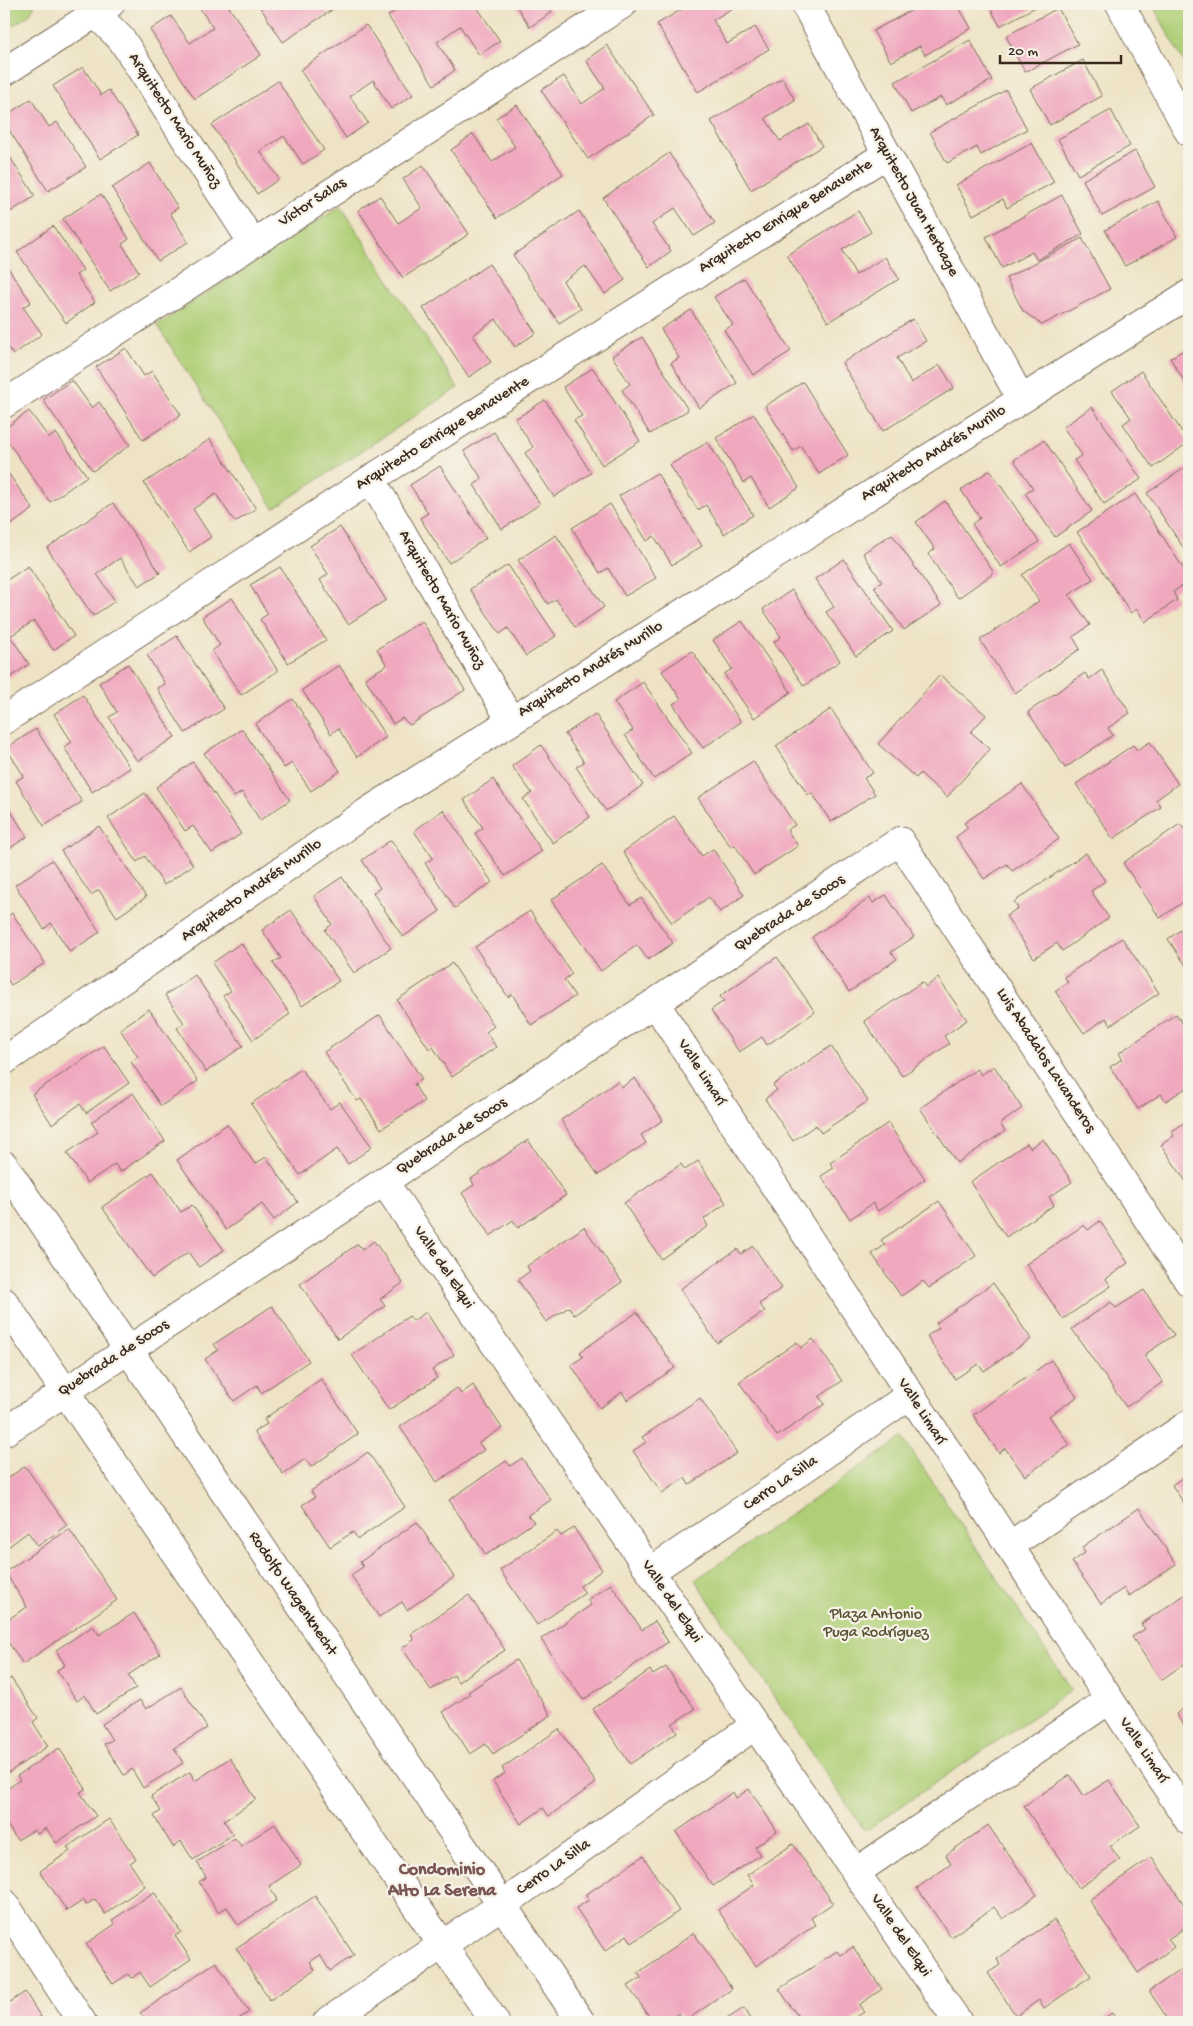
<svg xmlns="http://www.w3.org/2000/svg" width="1193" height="2026" viewBox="0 0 1193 2026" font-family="'Gochi Hand',sans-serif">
	<rect width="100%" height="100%" fill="#f7f3e8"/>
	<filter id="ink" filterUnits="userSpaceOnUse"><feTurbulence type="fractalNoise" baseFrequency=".02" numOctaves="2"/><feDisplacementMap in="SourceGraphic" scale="10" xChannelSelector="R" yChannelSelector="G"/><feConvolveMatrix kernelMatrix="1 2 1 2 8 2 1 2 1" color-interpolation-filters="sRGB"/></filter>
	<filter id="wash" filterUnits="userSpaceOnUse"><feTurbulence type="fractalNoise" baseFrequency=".0096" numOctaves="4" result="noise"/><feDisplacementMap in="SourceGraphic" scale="20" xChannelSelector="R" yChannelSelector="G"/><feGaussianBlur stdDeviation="1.12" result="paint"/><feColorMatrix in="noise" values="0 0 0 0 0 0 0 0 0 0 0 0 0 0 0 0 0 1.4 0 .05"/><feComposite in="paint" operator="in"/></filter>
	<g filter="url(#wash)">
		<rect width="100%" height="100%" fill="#eee3c5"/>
		<g fill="#afcf77" stroke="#757c4a">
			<path d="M4,4H35L30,14L4,32Z"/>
			<path d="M1152,4H1189V71Z"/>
			<path d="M341,206L458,388L274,508L157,325Z"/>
			<path d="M903,1438L1072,1690L865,1831L695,1580Z"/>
		</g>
		<g id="blocks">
			<g fill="#f0a8bf">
				<path d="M197,4H227L261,55L195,99L150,30L171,16L190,43L213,28Z"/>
				<path d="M258,4H341L283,42Z"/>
				<path d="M406,4H475L500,41L479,55L460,26L437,42L455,70L434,85L388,16Z"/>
				<path d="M515,4H547L552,12L530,27Z"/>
				<path d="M691,4H739L713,20L727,44L755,27L769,49L698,92L657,24Z"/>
				<path d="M923,4H957L971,28L925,55L920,46L891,62L873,31Z"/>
				<path d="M988,4H1041L1000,26Z"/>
				<path d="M1058,8L1078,44L1025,72L1006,36Z"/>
				<path d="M366,25L413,95L391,109L373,80L350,96L368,123L346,138L300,70Z"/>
				<path d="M970,40L992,80L946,105L941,97L911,113L895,82Z"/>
				<path d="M607,45L654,115L588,159L541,90L564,76L582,104L605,88L586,60Z"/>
				<path d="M1083,60L1102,96L1050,125L1030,89Z"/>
				<path d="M83,67L101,95L109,90L138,135L100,159L53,86Z"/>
				<path d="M782,78L795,100L765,118L780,141L809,124L822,146L751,190L711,121Z"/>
				<path d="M278,81L324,150L303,164L284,136L260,151L279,179L257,194L212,125Z"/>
				<path d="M1006,90L1027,129L981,155L977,147L947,163L930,132Z"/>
				<path d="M31,99L49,127L57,122L86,167L48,191L4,122V117Z"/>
				<path d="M517,105L563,174L497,218L451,150L473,134L492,162L515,147L496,118Z"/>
				<path d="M1111,110L1130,146L1078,175L1058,139Z"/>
				<path d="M1032,143L1054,182L1007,208L1003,199L973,215L956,185Z"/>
				<path d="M6,151L35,196L4,216V153Z"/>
				<path d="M1135,151L1155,187L1102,216L1083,180Z"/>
				<path d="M669,153L715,223L694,236L675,208L652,224L671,251L649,267L603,198Z"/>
				<path d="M150,163L178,208L170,213L188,242L158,261L112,188Z"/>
				<path d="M423,165L469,234L403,278L358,210L380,196L398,223L422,208L403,179Z"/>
				<path d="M101,194L129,239L122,244L139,272L110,291L63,219Z"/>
				<path d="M1062,195L1083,234L1037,260L1032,252L1002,268L986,237Z"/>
				<path d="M1158,201L1177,237L1125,266L1105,230Z"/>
				<path d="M579,211L625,280L605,294L585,266L563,281L581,309L559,323L513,255Z"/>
				<path d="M858,211L871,232L842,250L856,275L885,257L899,279L828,322L787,255Z"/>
				<path d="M53,226L83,270L76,275L95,302L66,323L17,252Z"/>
				<path d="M1082,238L1110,289L1042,325L1023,311L1006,278Z"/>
				<path d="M4,262L31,302L23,307L42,334L13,355L4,341Z"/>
				<path d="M489,264L536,333L515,347L496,319L473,335L491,362L469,377L423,308Z"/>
				<path d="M744,278L791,351L753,375L724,330L733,325L714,297Z"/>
				<path d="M691,310L737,383L699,408L671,363L679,358L661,329Z"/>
				<path d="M913,319L926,341L897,358L911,383L940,365L954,388L883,431L842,363Z"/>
				<path d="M642,337L688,410L650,434L622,390L630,384L612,356Z"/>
				<path d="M1189,347V389L1170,358Z"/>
				<path d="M126,348L144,376L152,371L181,415L143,440L96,367Z"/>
				<path d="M593,368L640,441L602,465L574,420L582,416L563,387Z"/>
				<path d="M1141,371L1189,442L1153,468L1123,424L1131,418L1112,391Z"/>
				<path d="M72,380L92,408L99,402L130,445L93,471L43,400Z"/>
				<path d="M803,382L848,455L819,474L801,446L793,451L765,406Z"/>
				<path d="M545,400L591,473L554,497L525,453L533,447L515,419Z"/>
				<path d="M1092,407L1141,479L1104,504L1074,460L1082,455L1063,427Z"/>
				<path d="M29,411L49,438L56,433L87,476L50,502L4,436V429Z"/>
				<path d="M754,414L799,488L769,507L751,478L744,483L716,438Z"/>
				<path d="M494,432L540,504L502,529L474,485L482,479L464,451Z"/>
				<path d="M210,439L256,509L235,522L216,494L193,509L211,537L189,552L144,483Z"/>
				<path d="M1044,440L1092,511L1055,537L1025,493L1033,488L1014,460Z"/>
				<path d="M708,442L753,515L724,534L706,505L698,510L670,465Z"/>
				<path d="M1189,465V556L1147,493Z"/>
				<path d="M440,466L486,538L449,563L420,518L428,513L410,485Z"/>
				<path d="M4,467L33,509L4,530Z"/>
				<path d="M990,470L1039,542L1001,567L972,524L980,518L961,490Z"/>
				<path d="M657,473L702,546L672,565L654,536L647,541L619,496Z"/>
				<path d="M1135,494L1189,577V581L1173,592L1177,600L1145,622L1137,609L1131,613L1077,532Z"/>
				<path d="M945,501L994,573L958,598L928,554L935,549L916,522Z"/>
				<path d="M113,503L160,573L139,586L120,558L97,574L115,601L93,616L47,548Z"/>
				<path d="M610,504L656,578L625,596L608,568L600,573L572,528Z"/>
				<path d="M340,527L386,600L348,624L320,580L328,574L310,546Z"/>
				<path d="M892,534L941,605L904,630L874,587L882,582L863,553Z"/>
				<path d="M556,535L604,607L575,627L556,599L548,604L518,560Z"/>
				<path d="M1069,543L1093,579L1069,595L1090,625L1073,637L1080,649L1015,693L980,640L1039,601L1022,575Z"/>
				<path d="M844,559L893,631L856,656L826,612L834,607L815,579Z"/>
				<path d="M508,565L556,636L526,656L508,628L500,634L470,589Z"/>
				<path d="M28,566L74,636L53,650L34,621L10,636L29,664L7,680L4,674V582Z"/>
				<path d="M280,567L326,640L288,663L260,619L268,614L250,585Z"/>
				<path d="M792,590L840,661L804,686L774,642L781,637L763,609Z"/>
				<path d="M232,598L278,671L241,695L212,651L220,645L202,617Z"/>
				<path d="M422,621L465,690L410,725L402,718L393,724L365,678L387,665L377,649Z"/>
				<path d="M742,621L791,692L754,718L724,674L732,669L713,640Z"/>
				<path d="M177,636L224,709L185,733L157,688L165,684L147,655Z"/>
				<path d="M692,651L741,722L703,748L673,704L681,699L662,671Z"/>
				<path d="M128,664L175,737L137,761L109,717L117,712L99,683Z"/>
				<path d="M339,665L386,737L357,757L338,728L331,734L302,690Z"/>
				<path d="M1102,670L1130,713L1108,728L1113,735L1065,768L1028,712L1085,673L1089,679Z"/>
				<path d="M940,675L986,715L971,732L990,749L947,797L920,773L916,778L878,744Z"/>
				<path d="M643,682L692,753L654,779L625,735L633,730L614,702Z"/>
				<path d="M83,695L130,768L92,792L64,747L72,742L54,714Z"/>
				<path d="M293,699L340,771L311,791L292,763L284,768L255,724Z"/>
				<path d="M831,709L873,773L864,778L875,794L831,822L812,793L808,795L776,746Z"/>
				<path d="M595,714L643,785L606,811L576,767L584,762L565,734Z"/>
				<path d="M36,729L82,802L44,826L16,781L24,776L6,748Z"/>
				<path d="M242,729L290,800L260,820L242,792L234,797L204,753Z"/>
				<path d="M1150,742L1178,784L1156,800L1161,807L1113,839L1076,784L1133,745L1137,750Z"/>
				<path d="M541,745L590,817L553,843L523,799L532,793L512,766Z"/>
				<path d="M753,761L795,825L787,830L798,846L754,875L735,845L731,847L698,798Z"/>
				<path d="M193,762L241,834L212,853L193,826L185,831L156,787Z"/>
				<path d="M493,779L542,851L505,876L475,833L483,828L464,800Z"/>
				<path d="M1022,784L1059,839L1012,871L1007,864L984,879L956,837L968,828L964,823Z"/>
				<path d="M145,793L193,865L164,885L145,856L137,862L108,818Z"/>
				<path d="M4,800L27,837L4,852Z"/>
				<path d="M443,810L492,882L455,908L425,863L433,858L414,831Z"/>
				<path d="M674,816L702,856L713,849L744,895L720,912L709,897L672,923L623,852Z"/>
				<path d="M1180,824L1184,829L1189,825V898L1160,918L1123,863Z"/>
				<path d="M99,826L146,897L117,917L99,890L91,895L61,851Z"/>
				<path d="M391,840L440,911L403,937L373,893L380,888L362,860Z"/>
				<path d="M1086,853L1105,881L1091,891L1109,918L1062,951L1057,943L1034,958L1006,916L1018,908L1014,902Z"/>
				<path d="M52,860L100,932L70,952L51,923L44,929L15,885Z"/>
				<path d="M602,865L630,905L641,898L673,943L648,960L637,945L601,971L551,900Z"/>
				<path d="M342,877L391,948L354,973L325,930L332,924L314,896Z"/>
				<path d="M886,895L914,937L891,952L897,959L849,992L812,937L870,898L873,903Z"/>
				<path d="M291,910L339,981L302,1006L273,963L281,958L262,930Z"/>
				<path d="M530,911L572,974L564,980L575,996L531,1025L512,994L508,997L475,947Z"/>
				<path d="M12,913L45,963L11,985L4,974V919Z"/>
				<path d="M1189,924V970L1168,939Z"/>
				<path d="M1122,938L1159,993L1111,1025L1106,1018L1084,1033L1055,991L1068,982L1064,977Z"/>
				<path d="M241,943L290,1014L253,1040L223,996L231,991L212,963Z"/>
				<path d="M777,957L815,1012L767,1045L762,1037L739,1052L711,1010L724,1001L720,996Z"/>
				<path d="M452,963L494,1026L486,1032L496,1047L452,1077L433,1047L429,1049L397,1000Z"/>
				<path d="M195,975L243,1046L206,1072L177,1028L184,1023L165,995Z"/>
				<path d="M938,978L967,1020L944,1036L949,1044L902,1076L864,1021L922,982L926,987Z"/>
				<path d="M149,1009L198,1081L161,1106L131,1062L138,1057L120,1029Z"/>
				<path d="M1176,1014L1189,1033V1086L1166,1101L1161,1094L1138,1109L1110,1067L1122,1059L1119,1053Z"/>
				<path d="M380,1015L422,1079L414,1084L424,1101L381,1129L361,1099L357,1101L324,1052Z"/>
				<path d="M104,1046L129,1083L86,1113L80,1104L52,1124L32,1094Z"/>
				<path d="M831,1046L868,1101L821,1133L816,1125L793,1141L765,1099L777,1090L773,1085Z"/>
				<path d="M994,1066L1022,1108L1000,1124L1005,1131L957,1163L920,1108L977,1069L981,1075Z"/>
				<path d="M301,1069L330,1109L340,1102L372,1147L348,1164L337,1149L300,1175L251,1104Z"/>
				<path d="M635,1078L663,1120L641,1135L646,1143L598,1175L561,1120L618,1081L622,1087Z"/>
				<path d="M133,1093L165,1141L120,1172L115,1164L87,1183L67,1153L98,1132L91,1122Z"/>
				<path d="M1189,1119V1186L1161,1145L1174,1136L1171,1132Z"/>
				<path d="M888,1123L925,1179L878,1211L873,1203L850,1219L821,1176L834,1168L830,1163Z"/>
				<path d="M227,1124L255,1164L266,1157L298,1202L274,1220L262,1204L226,1230L177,1160Z"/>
				<path d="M1043,1139L1072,1182L1049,1197L1054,1205L1006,1237L970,1182L1027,1143L1030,1148Z"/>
				<path d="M528,1140L566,1195L518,1228L513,1220L490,1236L462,1193L474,1185L471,1179Z"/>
				<path d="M698,1161L726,1203L704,1219L708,1226L661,1259L624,1203L681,1164L685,1170Z"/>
				<path d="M153,1172L181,1212L192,1205L224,1250L199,1267L188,1252L152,1278L102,1207Z"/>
				<path d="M939,1201L976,1256L929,1288L923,1281L901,1296L872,1254L885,1245L881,1240Z"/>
				<path d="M1100,1221L1128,1263L1106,1279L1111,1286L1063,1319L1026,1264L1084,1225L1088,1230Z"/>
				<path d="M584,1227L622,1282L574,1315L569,1307L546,1322L518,1280L530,1271L527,1266Z"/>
				<path d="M374,1241L403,1283L380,1299L385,1306L338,1339L300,1284L358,1244L362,1250Z"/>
				<path d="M753,1246L782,1288L759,1304L765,1311L717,1343L680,1289L737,1249L741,1254Z"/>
				<path d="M993,1283L1031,1339L984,1371L978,1364L955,1379L927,1336L939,1328L936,1323Z"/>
				<path d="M1144,1290L1174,1335L1144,1355L1163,1382L1126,1407L1072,1329L1111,1302L1116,1308Z"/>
				<path d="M272,1306L309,1361L261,1393L257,1385L234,1401L205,1359L218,1350L214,1344Z"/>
				<path d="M426,1312L454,1355L432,1370L437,1378L389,1410L352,1355L409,1316L413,1321Z"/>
				<path d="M637,1312L675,1368L627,1400L622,1392L600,1408L571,1365L583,1357L580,1352Z"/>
				<path d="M813,1339L842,1381L819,1397L825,1404L777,1436L739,1382L797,1342L801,1348Z"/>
				<path d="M1051,1360L1077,1397L1049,1416L1070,1445L1025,1476L1005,1448L999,1453L973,1415Z"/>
				<path d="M321,1379L358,1434L311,1467L305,1459L283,1474L254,1432L267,1424L264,1419Z"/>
				<path d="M473,1385L502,1428L479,1443L484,1450L437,1482L400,1427L457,1388L461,1394Z"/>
				<path d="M700,1398L737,1453L689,1485L685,1478L662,1493L633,1451L646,1442L642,1437Z"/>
				<path d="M368,1452L405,1507L358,1539L353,1532L330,1547L302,1505L315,1497L311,1491Z"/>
				<path d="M522,1458L551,1500L528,1515L534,1522L486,1555L449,1500L506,1461L510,1466Z"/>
				<path d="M25,1466L67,1525L38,1546L28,1532L4,1550V1481Z"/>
				<path d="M1189,1473V1511L1172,1485Z"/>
				<path d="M1139,1508L1176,1564L1129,1596L1124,1588L1101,1604L1072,1562L1085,1553L1082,1547Z"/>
				<path d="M417,1522L454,1577L407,1610L402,1602L379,1617L351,1575L363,1567L360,1562Z"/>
				<path d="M574,1528L602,1570L580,1586L585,1593L537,1625L500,1570L557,1531L561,1536Z"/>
				<path d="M69,1529L117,1600L23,1664L4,1636V1622L27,1607L5,1572Z"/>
				<path d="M611,1584L642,1630L655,1621L668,1642L583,1700L541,1639L591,1605L587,1600Z"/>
				<path d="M1189,1592V1673L1184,1664L1161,1680L1132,1637L1145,1629L1141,1624Z"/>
				<path d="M469,1595L505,1650L458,1682L454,1675L431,1690L402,1648L414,1640L411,1634Z"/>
				<path d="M134,1613L160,1654L128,1675L136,1688L96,1714L85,1695L77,1701L57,1670L65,1665L56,1650L93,1626L99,1635Z"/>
				<path d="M516,1660L551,1715L493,1754L486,1744L470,1754L443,1712L470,1694L468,1692Z"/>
				<path d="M666,1667L695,1709L672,1724L677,1732L630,1764L593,1709L650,1670L653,1675Z"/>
				<path d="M11,1678L38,1718L33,1722L48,1746L8,1773L4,1767V1683Z"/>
				<path d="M181,1687L207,1728L174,1748L183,1763L143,1788L132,1769L124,1775L104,1744L112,1740L102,1724L140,1700L146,1709Z"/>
				<path d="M1189,1697V1734L1176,1714L1188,1705L1185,1700Z"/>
				<path d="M559,1729L596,1783L549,1816L543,1808L521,1824L493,1781L505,1773L502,1768Z"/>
				<path d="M59,1748L86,1789L80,1792L96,1816L56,1843L46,1828L37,1834L34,1830L17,1840L4,1820V1791L20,1780L17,1776Z"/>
				<path d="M230,1758L256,1799L224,1821L233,1834L193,1860L181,1841L173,1847L154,1816L161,1811L151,1796L190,1772L195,1781Z"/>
				<path d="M1070,1775L1084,1796L1109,1780L1140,1826L1110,1846L1120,1860L1079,1888L1024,1806Z"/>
				<path d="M749,1789L777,1831L755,1847L760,1855L713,1886L676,1832L733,1792L736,1798Z"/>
				<path d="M109,1819L136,1859L130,1863L145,1886L105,1914L95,1899L86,1905L84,1900L67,1911L40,1871L70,1851L67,1847Z"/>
				<path d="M275,1824L301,1865L269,1886L277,1900L238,1925L227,1907L218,1912L199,1882L206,1877L197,1862L235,1838L241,1846Z"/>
				<path d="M988,1825L1037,1895L1003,1919L994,1907L951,1937L917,1888L951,1864L946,1855Z"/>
				<path d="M793,1844L833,1903L811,1918L815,1925L756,1966L718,1910L754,1885L747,1875Z"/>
				<path d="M643,1856L679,1911L632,1943L627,1935L605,1951L576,1908L589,1900L585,1895Z"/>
				<path d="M1152,1857L1189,1912V1925L1168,1939L1174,1947L1138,1973L1089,1900Z"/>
				<path d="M154,1892L181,1932L175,1936L191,1959L150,1987L140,1972L132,1978L128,1974L113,1984L86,1944L115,1924L112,1920Z"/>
				<path d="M315,1896L354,1955L330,1971L320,1955L310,1962L315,1970L270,2000L236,1948Z"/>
				<path d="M1054,1920L1091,1976L1044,2008L1039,2000L1016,2016L988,1973L1000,1965L997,1959Z"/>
				<path d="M694,1933L732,1989L685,2021L679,2013L666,2022H653L628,1986L641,1978L638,1973Z"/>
				<path d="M853,1947L882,1989L859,2005L864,2012L849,2022H802L779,1989L837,1951L841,1955Z"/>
				<path d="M216,1962L249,2012L234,2022H147L140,2013Z"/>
				<path d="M1189,1964V2022H1170L1149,1991Z"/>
				<path d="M25,1992L44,2022H4V2006Z"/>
				<path d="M744,2008L753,2022H722Z"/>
				<path d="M1112,2013L1118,2022H1098Z"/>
			</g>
		</g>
	</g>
	<g filter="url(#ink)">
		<use href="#blocks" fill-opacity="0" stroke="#7a6b58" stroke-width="1"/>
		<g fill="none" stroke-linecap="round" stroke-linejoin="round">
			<defs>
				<g id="minor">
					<path d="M89,4L95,13L122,40L252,242"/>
					<path d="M805,4L1021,399"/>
					<path d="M1120,4L1189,132"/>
					<path d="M4,72L110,4"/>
					<path d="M4,404L623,4"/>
					<path d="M371,479L511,721"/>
					<path d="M4,720L371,479L887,154"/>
					<path d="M655,1003L1189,1821"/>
					<path d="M4,1061L367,812L1189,294"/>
					<path d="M4,1165L581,2022"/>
					<path d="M384,1182L958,2022"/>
					<path d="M4,1302L495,2022"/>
					<path d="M4,1432L900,841L1189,1282"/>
					<path d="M1009,1546L1189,1424"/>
					<path d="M651,1571L783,1483L910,1395"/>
					<path d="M856,1872L1109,1700"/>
					<path d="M4,1903L82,2022"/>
					<path d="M327,2022L502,1905L754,1726"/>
				</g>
			</defs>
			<use href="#minor" stroke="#7a6b58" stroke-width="30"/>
			<use href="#minor" stroke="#fff" stroke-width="28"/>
		</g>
	</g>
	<g text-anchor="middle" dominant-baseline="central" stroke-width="4.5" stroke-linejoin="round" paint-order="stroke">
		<g font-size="16" fill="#3b2a1e" stroke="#f7f3e8">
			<text transform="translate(174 121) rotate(57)">Arquitecto Mario Muñoz</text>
			<text transform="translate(913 202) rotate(61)">Arquitecto Juan Herbage</text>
			<text transform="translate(313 203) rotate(-33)">Víctor Salas</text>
			<text transform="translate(786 217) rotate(-32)">Arquitecto Enrique Benavente</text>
			<text transform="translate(443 434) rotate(-32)">Arquitecto Enrique Benavente</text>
			<text transform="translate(934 454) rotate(-32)">Arquitecto Andrés Murillo</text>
			<text transform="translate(441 600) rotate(60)">Arquitecto Mario Muñoz</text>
			<text transform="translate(591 670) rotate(-32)">Arquitecto Andrés Murillo</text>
			<text transform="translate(252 891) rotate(-35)">Arquitecto Andrés Murillo</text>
			<text transform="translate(790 914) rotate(-33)">Quebrada de Socos</text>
			<text transform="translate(1045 1061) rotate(57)">Luis Abadalos Lavanderos</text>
			<text transform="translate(701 1073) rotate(57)">Valle Limarí</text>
			<text transform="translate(452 1137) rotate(-33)">Quebrada de Socos</text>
			<text transform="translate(443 1268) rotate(56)">Valle del Elqui</text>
			<text transform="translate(114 1359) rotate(-33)">Quebrada de Socos</text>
			<text transform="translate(921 1412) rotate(57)">Valle Limarí</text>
			<text transform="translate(781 1484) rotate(-34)">Cerro La Silla</text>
			<text transform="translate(292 1594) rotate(56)">Rodolfo Wagenknecht</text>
			<text transform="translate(671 1602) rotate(56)">Valle del Elqui</text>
			<text transform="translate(1143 1751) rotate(56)">Valle Limarí</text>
			<text transform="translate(554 1868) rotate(-35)">Cerro La Silla</text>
			<text transform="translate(900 1936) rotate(56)">Valle del Elqui</text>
		</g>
		<g font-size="16" fill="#585334" stroke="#f7f3e8">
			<text x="876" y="1615">Plaza Antonio<tspan x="876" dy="18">Puga Rodríguez</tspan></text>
		</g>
		<g font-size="18" font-weight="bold" fill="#7a5656" stroke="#f7f3e8">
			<text x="442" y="1870">Condominio<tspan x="442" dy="21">Alto La Serena</tspan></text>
		</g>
	</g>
	<rect width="1193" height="2026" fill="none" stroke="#f7f3e8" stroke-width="20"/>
	<path d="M1000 55v8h121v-8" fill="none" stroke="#3b2a1e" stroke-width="2.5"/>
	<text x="1008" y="55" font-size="15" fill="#3b2a1e" stroke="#f7f3e8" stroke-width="4" paint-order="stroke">20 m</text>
</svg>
